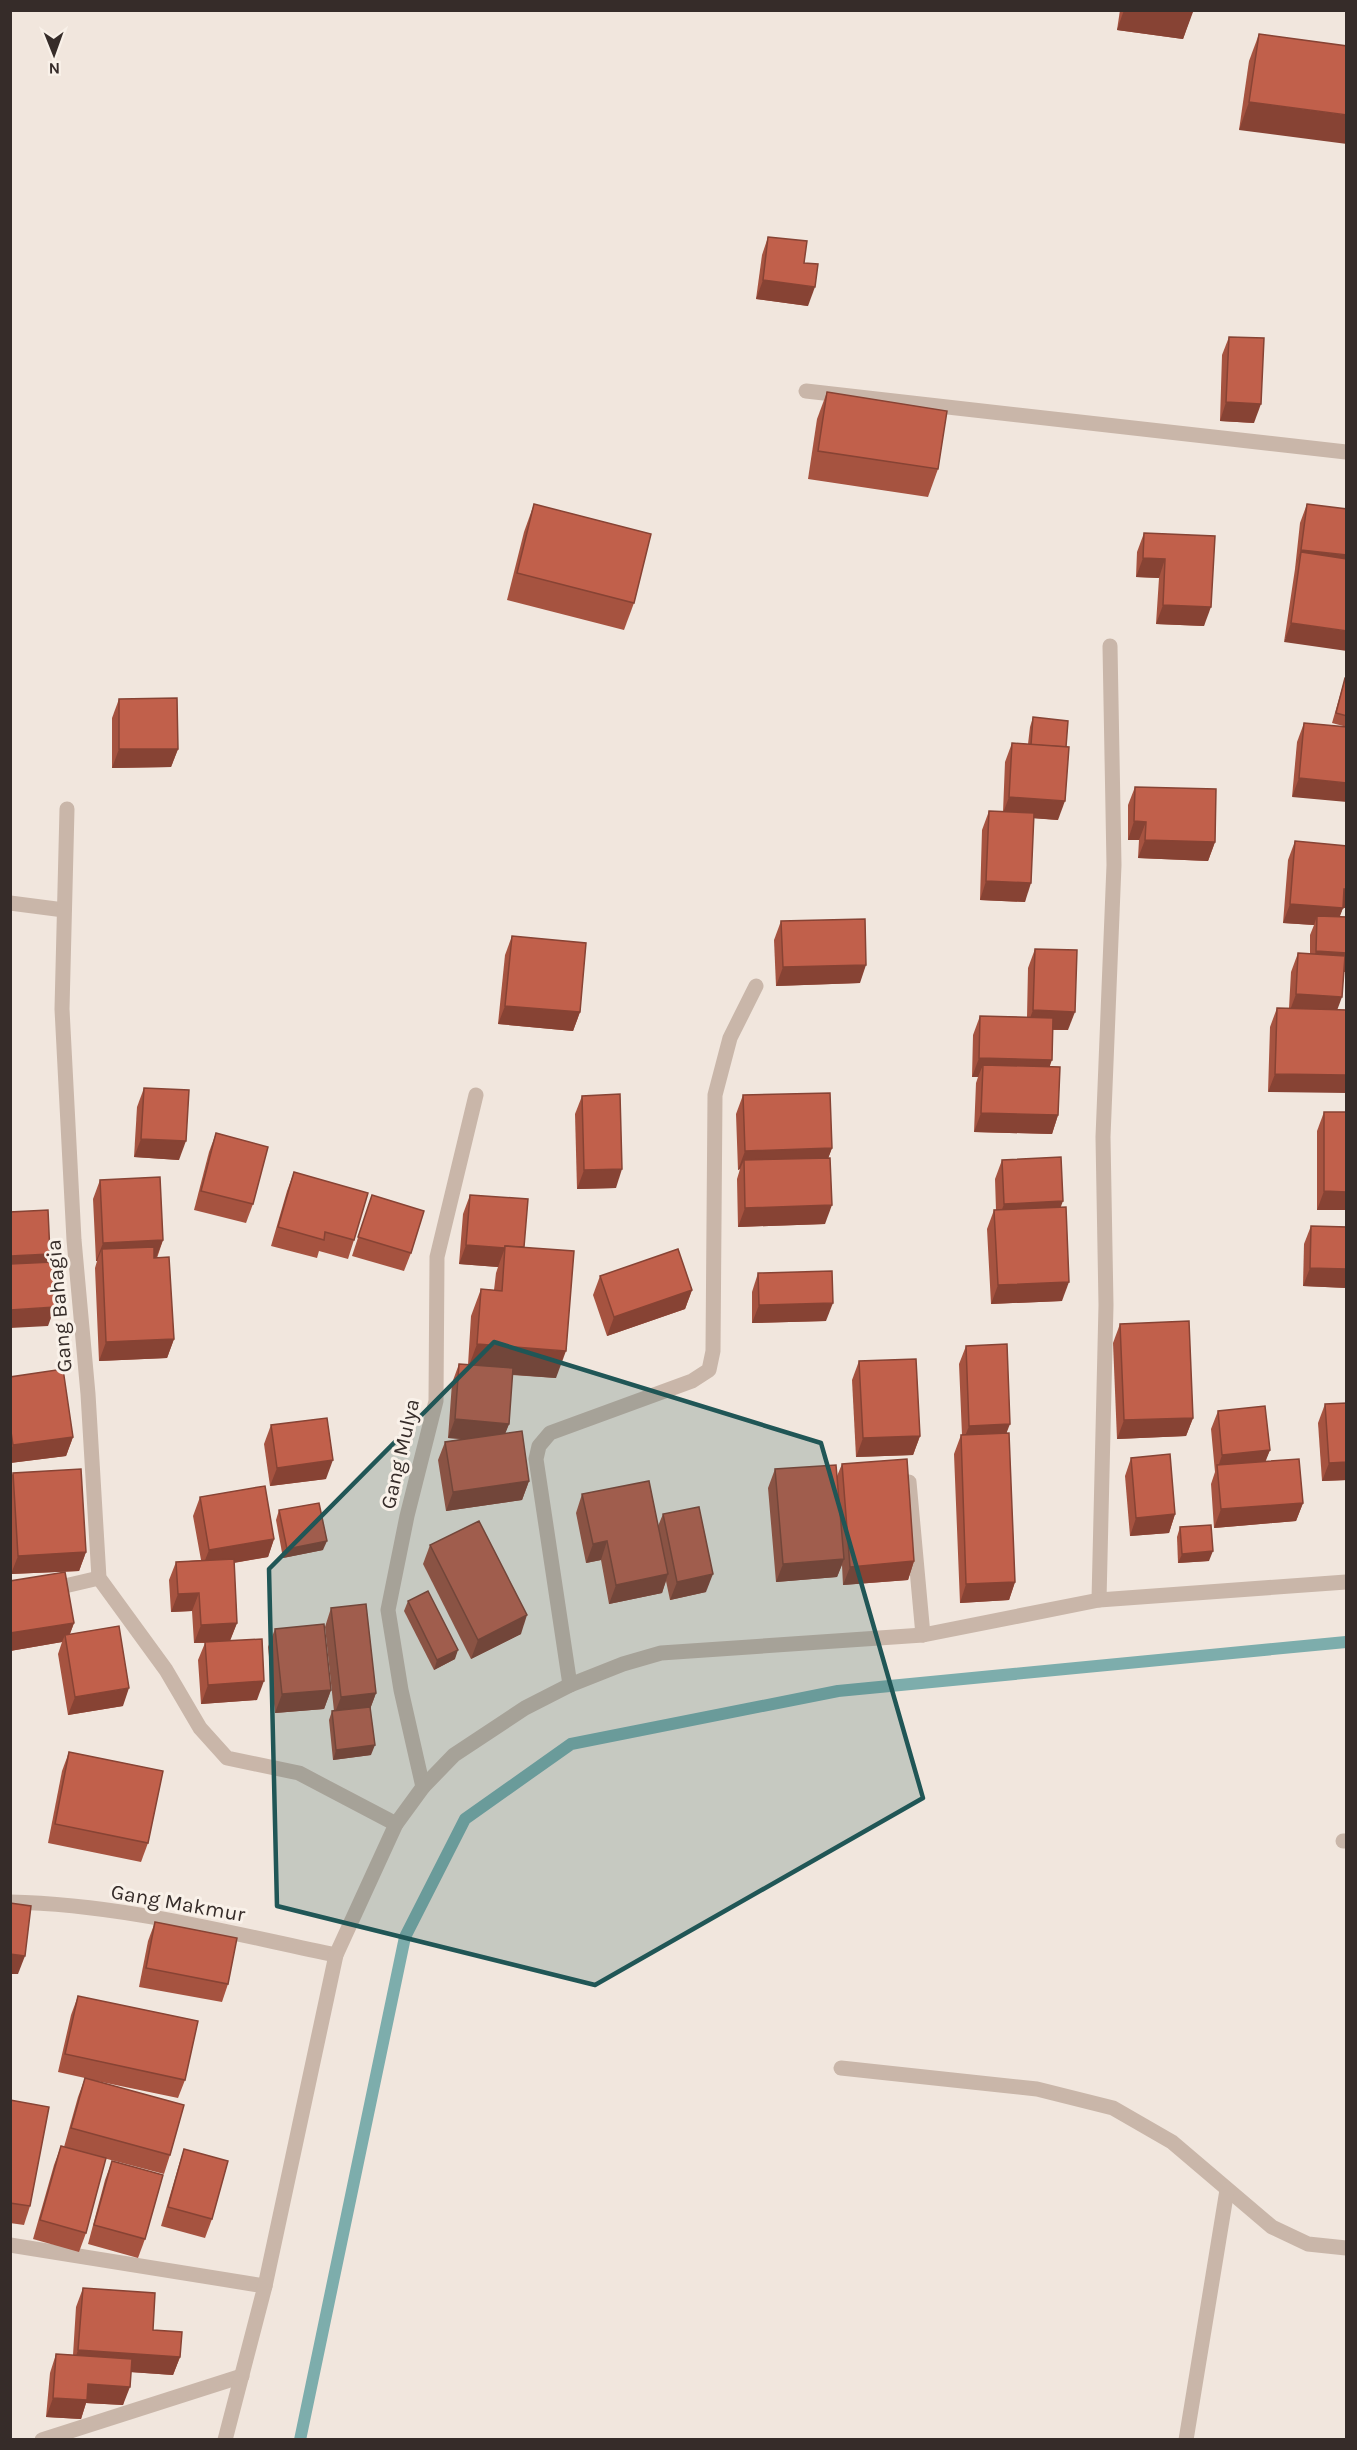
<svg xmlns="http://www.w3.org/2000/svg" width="1357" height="2450" viewBox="0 0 1357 2450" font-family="Karla,sans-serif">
	<rect width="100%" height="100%" fill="#f1e6dd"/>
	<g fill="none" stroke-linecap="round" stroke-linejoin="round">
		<path stroke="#7dadac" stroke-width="12" d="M300,2440L405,1937L465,1819L571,1744L838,1691L1346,1642"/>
		<g stroke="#c9b6a9" stroke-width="15">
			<path d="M806,391L1346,452"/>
			<path d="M10,903L64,910"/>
			<path d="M909,1482L923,1635"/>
			<path d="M1343,1841H1346"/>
			<path d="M841,2068L1037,2089L1113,2108L1172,2142L1272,2227L1308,2244L1346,2248"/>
			<path d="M1186,2440L1227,2190"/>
		</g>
		<g stroke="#c9b6a9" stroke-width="15">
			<path d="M67,809L62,1009L74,1240L88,1394L99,1578L166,1670L200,1728L227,1758L299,1773L396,1824"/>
			<path d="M10,1589L69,1585L99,1578"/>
			<path d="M1099,1600L1106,1305L1103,1137L1114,865L1110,646"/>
			<path d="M570,1685L536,1459L539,1446L550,1433L692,1381L709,1370L713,1351L715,1095L730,1038L756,986"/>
			<path d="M423,1787L401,1690L388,1610L407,1516L436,1401L437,1257L476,1095"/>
			<path d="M10,1902C120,1904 229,1933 336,1955"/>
			<path d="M10,2245L265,2286"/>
			<path d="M42,2440L242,2376"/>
			<path d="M225,2440L265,2286L336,1955L396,1824L423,1787L454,1755L525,1708L570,1685L623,1664L661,1653L923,1635L1099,1600L1346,1582"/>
		</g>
	</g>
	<g fill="#a65340">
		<path d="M1120,10H1193L1183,39L1117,30Z"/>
		<path d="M1259,34L1347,46L1239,130L1249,61Z"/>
		<path d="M768,237L804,263L808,306L756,299L762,255Z"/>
		<path d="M1229,337L1254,423L1220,421L1222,355Z"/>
		<path d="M827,392L938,469L928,497L808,479L817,419Z"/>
		<path d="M534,504L634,603L624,630L507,600L524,532Z"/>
		<path d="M1307,504L1347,509L1284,642L1295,569L1300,523Z"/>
		<path d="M1144,533L1215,536L1204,626L1156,624L1159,578L1136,577L1137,552Z"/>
		<path d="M1345,678H1347V727L1332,723Z"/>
		<path d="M119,699L178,749L171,767L112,768V718Z"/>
		<path d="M1033,717L1058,820L1034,818L1025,902L980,900L982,830L989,811L1003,812L1005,762L1012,743L1028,744L1030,727Z"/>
		<path d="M1304,723L1347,727L1292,797L1297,742Z"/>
		<path d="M1135,787L1215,842L1208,861L1138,858L1139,840H1128V805Z"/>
		<path d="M1295,841L1343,908L1339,917H1347V972H1344L1268,1092L1270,1027L1277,1008H1289L1291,972L1298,953L1310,954V935L1314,925L1283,923L1288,860Z"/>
		<path d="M781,921L860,983L776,986L774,940Z"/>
		<path d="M512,936L580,1012L573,1031L498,1024L505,955Z"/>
		<path d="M1035,949L1068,1030H1053L1050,1066L1058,1115L1052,1134L974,1132L976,1083L978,1077H972L973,1035L980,1016L1027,1017L1028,968Z"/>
		<path d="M144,1088L179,1160L134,1157L137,1107Z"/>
		<path d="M743,1095L832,1148L828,1158L825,1224L738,1227L737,1179L740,1169L738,1170L736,1114Z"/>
		<path d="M582,1096L616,1188L577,1189L575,1114Z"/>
		<path d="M1324,1112H1347V1210H1317V1131Z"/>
		<path d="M216,1133L253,1204L246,1223L194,1210L209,1152Z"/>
		<path d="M1002,1160L1060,1207L1062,1301L991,1304L987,1229L994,1210H996L995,1179Z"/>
		<path d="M294,1172L354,1240L348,1259L319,1251L317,1258L271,1246L287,1191Z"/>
		<path d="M100,1180L163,1240L157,1258L174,1339L167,1358L99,1361L95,1268L97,1261H96L93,1199Z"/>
		<path d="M372,1195L411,1253L404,1271L352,1256Z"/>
		<path d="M470,1195L524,1247L556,1378L512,1375L509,1424L505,1433L529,1481L522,1500L446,1511L438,1460L445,1442L462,1439L448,1438L452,1383L459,1364L468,1365L471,1316L481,1289L494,1290L496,1273L498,1267L459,1264L463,1214Z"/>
		<path d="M1311,1226L1347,1227V1288L1303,1286L1304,1244Z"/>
		<path d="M758,1273L826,1321L752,1323V1292Z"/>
		<path d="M600,1276L692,1290L685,1309L607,1336L593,1295Z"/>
		<path d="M1120,1324L1193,1418L1186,1436L1117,1439L1113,1343Z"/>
		<path d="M966,1346L1007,1433L1015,1582L1009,1600L960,1603L954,1454L961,1435H962L959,1364Z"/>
		<path d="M859,1361L920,1436L913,1455L856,1457L852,1380Z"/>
		<path d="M10,1377L73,1437L66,1456L10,1463Z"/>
		<path d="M1325,1404L1347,1480L1322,1481L1318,1423Z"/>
		<path d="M1218,1411L1270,1450L1265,1461L1303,1503L1296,1521L1214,1528L1211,1484L1215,1472L1211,1429Z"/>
		<path d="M271,1425L326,1479L270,1486L264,1444Z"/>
		<path d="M1131,1458L1175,1514L1169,1533L1130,1536L1125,1476Z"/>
		<path d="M842,1464L914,1561L908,1580L843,1585L842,1565L837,1577L776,1582L768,1488L775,1469L837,1476Z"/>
		<path d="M13,1473L86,1552L79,1571L11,1574L10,1479Z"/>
		<path d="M582,1494L658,1526L663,1514L706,1592L670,1600L666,1581L662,1593L609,1604L601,1560L586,1563L576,1513Z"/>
		<path d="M200,1497L274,1539L268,1557L234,1563L237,1623L230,1640L257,1700L201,1704L198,1660L205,1643H194L192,1611L171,1612L169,1580L176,1562L201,1560L193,1516Z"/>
		<path d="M279,1510L323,1550L283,1558L276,1520Z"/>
		<path d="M1180,1527L1209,1561L1178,1563L1177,1537Z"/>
		<path d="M430,1545L521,1634L471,1659L423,1564Z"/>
		<path d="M10,1581L74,1623L70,1634L123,1706L68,1715L58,1654L62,1642L10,1651Z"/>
		<path d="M408,1601L455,1659L434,1670L404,1611Z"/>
		<path d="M331,1608L376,1693L370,1709L371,1755L333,1760L329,1720L332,1711H334L325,1627Z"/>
		<path d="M275,1629L331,1690L324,1709L275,1713L268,1647Z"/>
		<path d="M69,1752L148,1843L141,1862L48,1843L62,1771Z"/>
		<path d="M155,1922L228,1984L222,2002L139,1987L148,1941Z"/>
		<path d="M78,1996L185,2080L178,2098L87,2079L170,2155L164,2174L92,2155L86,2233L79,2252L33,2239L54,2165L61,2146L64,2147L78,2097L85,2078L58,2072L71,2015Z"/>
		<path d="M10,2100L30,2206L24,2225L10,2223Z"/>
		<path d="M184,2149L212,2219L205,2238L161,2226L178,2168Z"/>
		<path d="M112,2161L145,2239L138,2258L88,2244L105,2180Z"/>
		<path d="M83,2288L153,2330L180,2357L173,2375L131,2372L123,2405L86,2403L81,2419L46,2417L50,2373L56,2354L73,2355L76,2307Z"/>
	</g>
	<g fill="#874334">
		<path d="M1124,10H1182L1193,12L1183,39L1117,30Z"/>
		<path d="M1249,102L1347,115V144L1239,130Z"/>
		<path d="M763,280L815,287L808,306L756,299Z"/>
		<path d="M1226,402L1261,404L1254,423L1220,421Z"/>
		<path d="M1301,550L1347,555V575L1301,552L1295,569Z"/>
		<path d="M1143,558L1165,559L1159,578L1136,577Z"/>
		<path d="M1163,605L1211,607L1204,626L1156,624Z"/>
		<path d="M1291,623L1347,631V651L1284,642Z"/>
		<path d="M119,749H178L171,767L112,768Z"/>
		<path d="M1299,778L1347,783V802L1292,797Z"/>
		<path d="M1009,797L1065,801L1058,820L1002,816Z"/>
		<path d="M1134,821L1146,822L1139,840H1128Z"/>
		<path d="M1145,840L1215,842L1208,861L1138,858Z"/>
		<path d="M986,881L1031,883L1025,902L980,900Z"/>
		<path d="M1344,889H1347V908H1338Z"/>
		<path d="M1290,904L1343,908L1336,927L1317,916L1314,925L1283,923Z"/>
		<path d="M1316,951L1347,953V972L1309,970Z"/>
		<path d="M866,965L860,983L776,986L783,967Z"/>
		<path d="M1296,994L1342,997L1335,1016L1289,1013Z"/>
		<path d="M505,1006L580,1012L573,1031L498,1024Z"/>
		<path d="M1033,1010L1075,1012L1068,1030L1026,1029Z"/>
		<path d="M979,1058L1052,1060L1045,1079L983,1065L978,1077H972Z"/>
		<path d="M1275,1074L1347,1075V1093L1268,1092Z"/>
		<path d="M981,1113L1058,1115L1052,1134L974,1132Z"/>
		<path d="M141,1139L186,1141L179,1160L134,1157Z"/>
		<path d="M832,1148L825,1167L744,1160L740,1169L738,1170L745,1151Z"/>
		<path d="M622,1169L616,1188L577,1189L584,1170Z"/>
		<path d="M1324,1191L1347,1192V1210H1317Z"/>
		<path d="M1063,1201L1056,1220L997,1223L1004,1204Z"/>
		<path d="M832,1205L825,1224L738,1227L745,1208Z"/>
		<path d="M163,1240L156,1258L102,1249L97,1261H96L103,1243Z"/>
		<path d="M466,1245L505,1248L498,1267L459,1264Z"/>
		<path d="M50,1254L43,1272L10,1274V1256Z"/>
		<path d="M1310,1268L1347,1269V1288L1303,1286Z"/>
		<path d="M1069,1282L1062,1301L991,1304L998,1285Z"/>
		<path d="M692,1290L685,1309L607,1336L614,1317Z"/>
		<path d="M833,1303L826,1321L752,1323L759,1305Z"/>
		<path d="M55,1307L48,1326L10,1328V1310Z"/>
		<path d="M174,1339L167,1358L99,1361L106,1342Z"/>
		<path d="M477,1344L566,1351L556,1378L467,1371Z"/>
		<path d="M1193,1418L1186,1436L1117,1439L1124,1420Z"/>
		<path d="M455,1419L509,1424L502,1442L448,1438Z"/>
		<path d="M1010,1424L1003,1442L962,1444L969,1426Z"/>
		<path d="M920,1436L913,1455L856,1457L863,1438Z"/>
		<path d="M73,1437L66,1456L10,1463V1452L13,1445Z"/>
		<path d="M1270,1450L1263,1468L1218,1467L1222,1455Z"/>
		<path d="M333,1460L326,1479L270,1486L277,1468Z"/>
		<path d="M1347,1462V1480L1322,1481L1329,1463Z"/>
		<path d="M529,1481L522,1500L446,1511L453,1492Z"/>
		<path d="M1303,1503L1296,1521L1214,1528L1221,1509Z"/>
		<path d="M1175,1514L1169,1533L1130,1536L1136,1518Z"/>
		<path d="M274,1539L268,1557L202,1568L209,1550Z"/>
		<path d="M327,1541L323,1550L283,1558L287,1549Z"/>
		<path d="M607,1541L601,1560L586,1563L593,1544Z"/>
		<path d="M1213,1551L1209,1561L1178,1563L1182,1554Z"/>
		<path d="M86,1552L79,1571L11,1574L18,1556Z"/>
		<path d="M844,1559L837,1577L776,1582L783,1564Z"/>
		<path d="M914,1561L908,1580L843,1585L850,1567Z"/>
		<path d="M668,1574L662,1593L609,1604L616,1585Z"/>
		<path d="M713,1574L706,1592L670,1600L677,1582Z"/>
		<path d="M1015,1582L1009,1600L960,1603L966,1584Z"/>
		<path d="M199,1593L192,1611L171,1612L178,1594Z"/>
		<path d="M527,1615L521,1634L471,1659L478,1640Z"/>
		<path d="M74,1623L67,1641L65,1635L62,1642L10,1651V1633Z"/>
		<path d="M237,1623L230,1641L194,1643L201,1625Z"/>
		<path d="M458,1650L455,1659L434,1670L437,1660Z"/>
		<path d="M264,1681L257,1700L201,1704L208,1685Z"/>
		<path d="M129,1688L123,1706L68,1715L75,1697Z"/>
		<path d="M331,1690L324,1709L275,1713L282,1694Z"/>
		<path d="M376,1693L369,1712L334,1715L341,1697Z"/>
		<path d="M375,1745L371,1755L333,1760L336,1750Z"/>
		<path d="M10,1954L25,1956L18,1974H10Z"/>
		<path d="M78,2350L180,2357L173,2375L72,2368Z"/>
		<path d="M88,2384L130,2387L123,2405L86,2403L81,2419L46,2417L53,2398Z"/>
	</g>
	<g fill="#c1604b" stroke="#874334" stroke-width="1.5">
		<path d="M1259,34L1347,46V115L1249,102Z"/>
		<path d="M768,237L807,241L804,263L818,264L815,287L763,280Z"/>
		<path d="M1229,337L1264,338L1261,404L1226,402Z"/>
		<path d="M827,392L947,411L938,469L818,451Z"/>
		<path d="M534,504L651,534L634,603L517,573Z"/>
		<path d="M1307,504L1347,509V555L1301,550Z"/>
		<path d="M1144,533L1215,536L1211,607L1163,605L1165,559L1143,558Z"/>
		<path d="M1301,552L1347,559V631L1291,623Z"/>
		<path d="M1345,678H1347V716L1336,713Z"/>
		<path d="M177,698L178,749H119V699Z"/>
		<path d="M1033,717L1068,721L1066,747L1031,745Z"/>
		<path d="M1304,723L1347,727V783L1299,778Z"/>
		<path d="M1012,743L1069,747L1065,801L1009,797Z"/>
		<path d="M1135,787L1216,789L1215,842L1145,840L1146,822L1134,821Z"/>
		<path d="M989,811L1034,813L1031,883L986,881Z"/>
		<path d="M1295,841L1347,846V889H1344L1343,908L1290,904Z"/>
		<path d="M1317,916L1347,917V953L1316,951Z"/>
		<path d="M865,919L866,965L783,967L781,921Z"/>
		<path d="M512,936L586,943L580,1012L505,1006Z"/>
		<path d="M1035,949L1077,950L1075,1012L1033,1010Z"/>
		<path d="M1298,953L1345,956L1342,997L1296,994Z"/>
		<path d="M1277,1008L1347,1010V1075L1275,1074Z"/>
		<path d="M980,1016L1053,1018L1052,1060L979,1058Z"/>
		<path d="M983,1065L1060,1067L1058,1115L981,1113Z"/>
		<path d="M144,1088L189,1090L186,1141L141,1139Z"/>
		<path d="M830,1093L832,1148L745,1151L743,1095Z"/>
		<path d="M620,1094L622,1169L584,1170L582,1096Z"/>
		<path d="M1324,1112H1347V1192L1324,1191Z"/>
		<path d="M216,1133L268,1147L253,1204L201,1191Z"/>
		<path d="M1061,1157L1063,1201L1004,1204L1002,1160Z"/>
		<path d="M830,1158L832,1205L745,1208L744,1160Z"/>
		<path d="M294,1172L368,1193L354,1240L325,1232L324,1240L278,1227Z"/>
		<path d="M160,1177L163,1240L103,1243L100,1180Z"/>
		<path d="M372,1195L424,1211L411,1253L358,1237Z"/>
		<path d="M470,1195L528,1199L524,1247L505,1246V1248L466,1245Z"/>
		<path d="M1066,1207L1069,1282L998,1285L994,1210Z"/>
		<path d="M48,1210L50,1254L10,1256V1212Z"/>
		<path d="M1311,1226L1347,1227V1269L1310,1268Z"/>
		<path d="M505,1246L574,1251L566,1351L477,1344L481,1289L502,1291Z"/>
		<path d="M154,1247V1258L169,1257L174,1339L106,1342L102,1249Z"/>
		<path d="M678,1249L692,1290L614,1317L600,1276Z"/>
		<path d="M53,1262L55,1307L10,1310V1264Z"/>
		<path d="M832,1271L833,1303L759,1305L758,1273Z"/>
		<path d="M1189,1321L1193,1418L1124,1420L1120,1324Z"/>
		<path d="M1007,1344L1010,1424L969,1426L966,1346Z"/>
		<path d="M916,1359L920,1436L863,1438L859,1361Z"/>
		<path d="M459,1364L513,1368L509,1424L455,1419Z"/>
		<path d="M63,1369L73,1437L13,1445L10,1425V1377Z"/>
		<path d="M1347,1403V1462L1329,1463L1325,1404Z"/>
		<path d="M1265,1406L1270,1450L1222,1455L1218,1411Z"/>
		<path d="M327,1418L333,1460L277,1468L271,1425Z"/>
		<path d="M522,1431L529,1481L453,1492L445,1442Z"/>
		<path d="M1009,1433L1015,1582L966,1584L961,1435Z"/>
		<path d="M1170,1454L1175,1514L1136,1518L1131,1458Z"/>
		<path d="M907,1459L914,1561L850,1567L842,1464Z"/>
		<path d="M1299,1459L1303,1503L1221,1509L1217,1465Z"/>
		<path d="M836,1465L844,1559L783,1564L775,1469Z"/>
		<path d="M81,1469L86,1552L18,1556L13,1473Z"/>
		<path d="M649,1481L668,1574L616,1585L607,1541L593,1544L582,1494Z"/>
		<path d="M265,1486L274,1539L209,1550L200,1497Z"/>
		<path d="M319,1503L327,1541L287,1549L279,1510Z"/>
		<path d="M699,1507L713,1574L677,1582L663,1514Z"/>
		<path d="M479,1521L527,1615L478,1640L430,1545Z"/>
		<path d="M1211,1525L1213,1551L1182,1554L1180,1527Z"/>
		<path d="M234,1559L237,1623L201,1625L199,1593L178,1594L176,1562Z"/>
		<path d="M65,1572L74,1623L10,1633V1581Z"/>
		<path d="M428,1591L458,1650L437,1660L408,1601Z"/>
		<path d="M366,1604L376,1693L341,1697L331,1608Z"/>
		<path d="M324,1624L331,1690L282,1694L275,1629Z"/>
		<path d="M119,1626L129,1688L75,1697L65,1635Z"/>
		<path d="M262,1639L264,1681L208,1685L205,1642Z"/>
		<path d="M370,1707L375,1745L336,1750L332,1711Z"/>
		<path d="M69,1752L163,1771L148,1843L55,1824Z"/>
		<path d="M10,1903L31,1906L25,1956L10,1954Z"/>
		<path d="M155,1922L237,1938L228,1984L146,1968Z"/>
		<path d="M78,1996L198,2021L185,2080L65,2054Z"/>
		<path d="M85,2078L184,2105L170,2155L71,2128Z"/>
		<path d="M10,2100L49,2107L30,2206L10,2203Z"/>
		<path d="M61,2146L106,2158L86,2233L40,2220Z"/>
		<path d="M184,2149L228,2161L212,2219L168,2207Z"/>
		<path d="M112,2161L163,2175L145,2239L94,2225Z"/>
		<path d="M83,2288L155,2293L153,2330L182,2332L180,2357L78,2350Z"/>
		<path d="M56,2354L132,2359L130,2387L88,2384L87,2400L53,2398Z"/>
	</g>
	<path fill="#205656" fill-opacity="0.2" stroke="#205656" stroke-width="4.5" stroke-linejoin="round" d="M494,1342L821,1443L923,1798L595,1985L277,1906L269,1569Z"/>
	<g text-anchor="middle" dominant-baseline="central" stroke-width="6" stroke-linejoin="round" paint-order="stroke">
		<g font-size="21" fill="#362c29" stroke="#f9f1e9">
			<text transform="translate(59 1306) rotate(-95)">Gang Bahagia</text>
			<text transform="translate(400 1454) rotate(-77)">Gang Mulya</text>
			<text transform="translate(178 1903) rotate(10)">Gang Makmur</text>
		</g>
	</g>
	<rect width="1357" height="2450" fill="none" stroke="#362c29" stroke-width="24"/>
	<g transform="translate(54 54) rotate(179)" stroke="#f9f1e9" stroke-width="4.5" paint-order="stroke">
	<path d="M0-4.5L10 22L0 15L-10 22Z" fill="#362c29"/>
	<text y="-9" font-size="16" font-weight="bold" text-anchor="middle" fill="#362c29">N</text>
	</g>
</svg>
